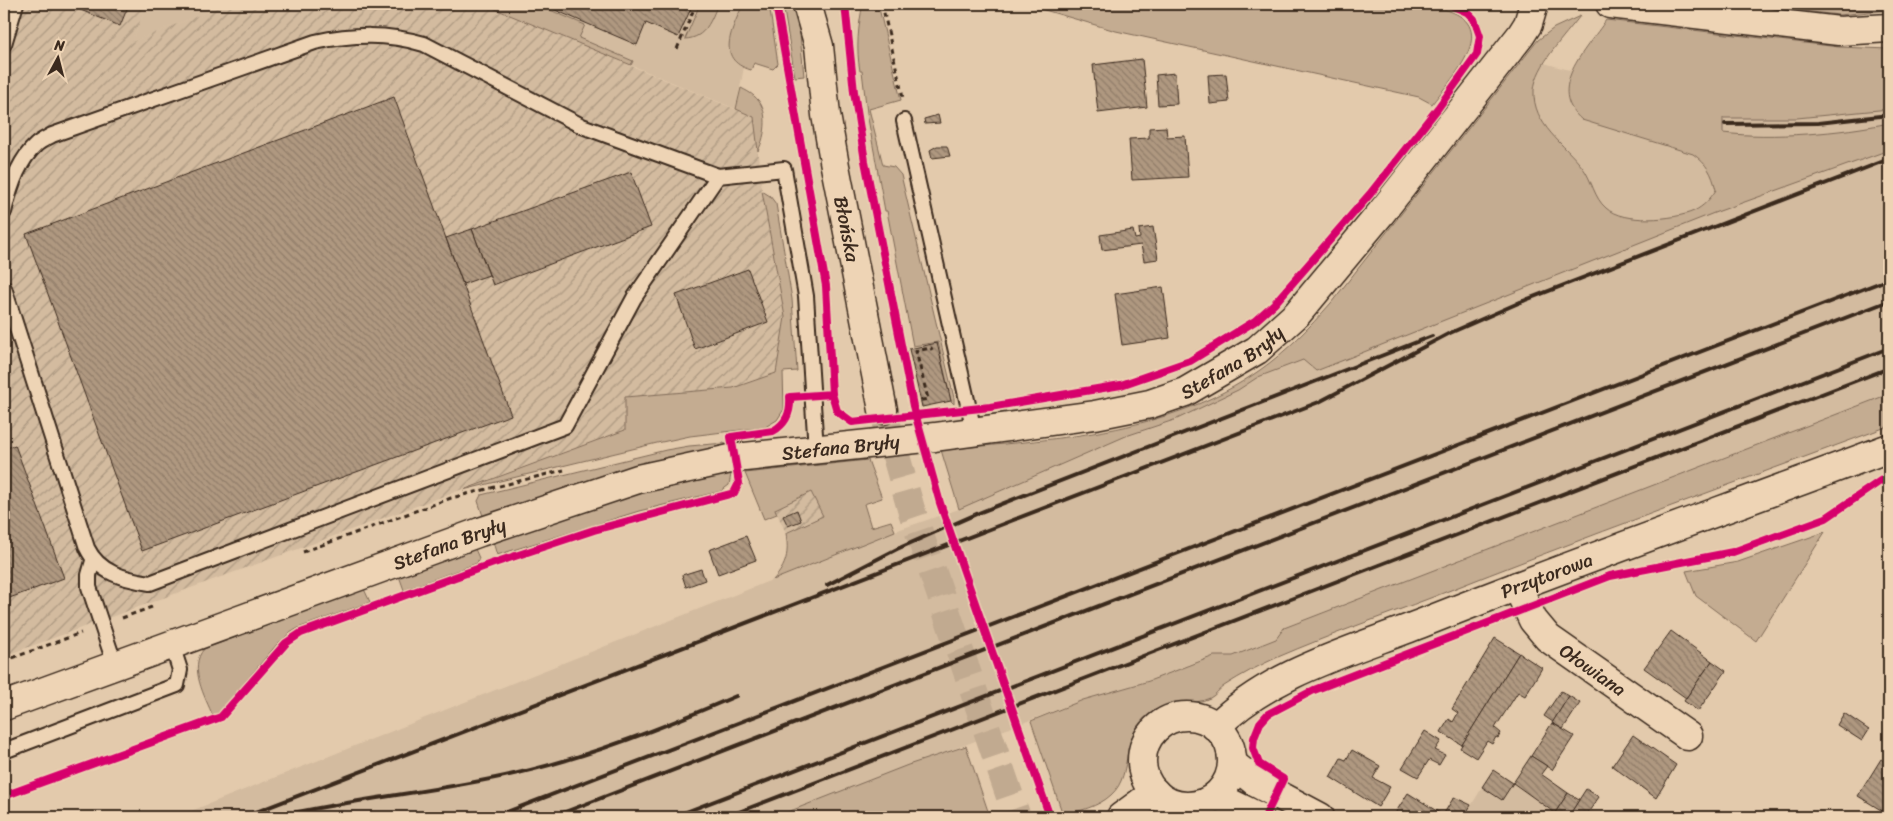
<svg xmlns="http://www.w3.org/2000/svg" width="1893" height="821" viewBox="0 0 1893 821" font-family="Sriracha,sans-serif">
	<defs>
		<pattern id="industrial-furrows" width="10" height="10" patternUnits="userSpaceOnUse" patternTransform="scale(1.25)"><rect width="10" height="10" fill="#d3bb9f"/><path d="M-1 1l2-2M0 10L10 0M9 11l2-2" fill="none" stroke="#ac9881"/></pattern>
		<pattern id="building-back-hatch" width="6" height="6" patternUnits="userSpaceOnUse" patternTransform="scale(1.25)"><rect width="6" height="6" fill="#af9880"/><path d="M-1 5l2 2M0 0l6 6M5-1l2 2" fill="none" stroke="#907c68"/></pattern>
	</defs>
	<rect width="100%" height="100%" fill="#e3caac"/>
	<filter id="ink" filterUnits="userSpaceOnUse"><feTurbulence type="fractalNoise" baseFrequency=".02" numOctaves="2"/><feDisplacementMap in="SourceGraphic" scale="10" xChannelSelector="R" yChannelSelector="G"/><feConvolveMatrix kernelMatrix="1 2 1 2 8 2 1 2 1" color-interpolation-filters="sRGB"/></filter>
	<g filter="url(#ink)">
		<g fill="#d3bb9f">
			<path d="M147,4H227L131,43Z"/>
			<path d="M483,4H756L736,109L631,65Z"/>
			<path d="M1544,63L1580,73L1889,93V394L1284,628L1276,639L1233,656H1214L1149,681L1083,700L775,817H176L895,531L959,509L1126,436L1177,419L1238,390L1258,377L1303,360Z"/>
			<path d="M1493,770L1555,813L1562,817H1464Z"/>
		</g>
		<g fill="url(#industrial-furrows)">
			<path d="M4,4H147L132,42L227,4H483L754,117L762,191L785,317L776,373L733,388L625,397V430L4,656Z"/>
			<path d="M812,492L823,516L786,533L775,509Z"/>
		</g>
		<g fill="#c4ac91" stroke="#806b58">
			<path d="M483,4H536L585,25L579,38L633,61L631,65Z"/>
			<path d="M700,4H718C711,20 706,38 685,39Z"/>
			<path d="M743,4H769L778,64L773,69L754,63L751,70C714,59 733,28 743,4Z"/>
			<path d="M783,4H797L804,76L795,77Z"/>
			<path d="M863,4H878L901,100L869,109L883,165L894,167L901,175L954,398V404L951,401L938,342L913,346L887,211H885L867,113L862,71H860C856,49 858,26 863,4Z"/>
			<path d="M1024,4H1414C1426,6 1441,7 1452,12C1499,31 1449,81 1432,104L1419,97L1116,31Z"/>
			<path d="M1781,4H1889V10L1839,15L1784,9Z"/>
			<path d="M1580,16C1565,36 1536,65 1534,90C1532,125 1565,144 1583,168C1592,180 1594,198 1606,208C1623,224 1674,220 1694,211C1704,206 1710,199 1716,190C1712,173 1707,164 1693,154L1582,120C1545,89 1586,50 1606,20L1839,47L1889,49V109L1797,118H1723V133C1772,139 1841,133 1889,123V150L1714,213L1316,371L1303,360L1258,377L1238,390L1177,419L1126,436L959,509L941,450C1049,439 1167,436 1260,370C1287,351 1309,328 1331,303L1538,40L1554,28Z"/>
			<path d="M741,88C745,90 751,93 754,96C770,109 766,135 758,151L754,117L736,109Z"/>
			<path d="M762,191L770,196L776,204L792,299L797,371L783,372L784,409L777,420L765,427L690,436L657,443L463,490L625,430V397L733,388L776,373L785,317Z"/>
			<path d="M1889,394V426C1737,482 1584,537 1433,597C1381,617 1329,635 1278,657C1260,665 1241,675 1224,686C1219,689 1216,695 1210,698C1193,706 1173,700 1155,710C1116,733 1136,773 1111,795C1098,807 1079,811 1063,815L1031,721L1083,700L1149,681L1214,656H1233L1276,639L1284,628Z"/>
			<path d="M725,443L726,446L623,469L483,516L478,501L481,495L666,450L689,446Z"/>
			<path d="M868,460L882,498L864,504L871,527L891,521L895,531L773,580C787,565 789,553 786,533L823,516L811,492L775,509L777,514L764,519L745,473Z"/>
			<path d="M731,474L729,485L721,491L639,511L497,555L493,542C571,514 648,487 731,474Z"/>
			<path d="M1825,532L1756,641L1696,596L1686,571L1738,562Z"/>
			<path d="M475,549L479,558L477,563L404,590L399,576Z"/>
			<path d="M364,589L370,602L298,628L290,633L278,643L221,710L213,716C205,697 188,667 204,649Z"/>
			<path d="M966,746L990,817H775L908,765Z"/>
		</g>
		<g fill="url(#building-back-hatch)" stroke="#3b2a1e">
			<path d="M80,4H129L120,26L78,9Z"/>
			<path d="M541,4H693L678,37L646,23L637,45Z"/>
			<path d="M1142,59L1147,107L1098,113L1093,65Z"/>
			<path d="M1175,73L1177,104L1158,105L1156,75Z"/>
			<path d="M1226,74L1229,102L1210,104L1208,75Z"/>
			<path d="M394,97L511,415L142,551L26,234Z"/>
			<path d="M938,115L940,123L925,124L924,119Z"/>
			<path d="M1166,127L1167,137L1185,136L1188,177L1132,180L1129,139L1149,138V128Z"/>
			<path d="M937,146H947L950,156L932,158L930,150Z"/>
			<path d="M631,172L651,227L493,285L472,229Z"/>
			<path d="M1153,227L1158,259L1144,261L1141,245L1102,250L1100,235L1133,230L1135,239L1140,238L1139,229Z"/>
			<path d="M472,229L489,275L463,284L446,238Z"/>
			<path d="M748,269L768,322L695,349L676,295Z"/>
			<path d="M1163,287L1170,338L1122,345L1115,294Z"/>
			<path d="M937,343L951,401L922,407L909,349Z"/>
			<path d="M15,445L64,578L4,600V449Z"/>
			<path d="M797,510L801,521L788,526L783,516Z"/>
			<path d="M746,536L756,560L718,574L709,550Z"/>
			<path d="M701,569L705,580L686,587L682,575Z"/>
			<path d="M1671,631L1712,661L1686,698L1644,668Z"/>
			<path d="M1495,638L1519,653L1462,745L1441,732L1449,719L1453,722L1458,713L1452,709Z"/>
			<path d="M1519,653L1542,668L1525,696L1518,692L1495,728L1501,733L1498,738L1496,737L1492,744L1487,741L1476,758L1460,748Z"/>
			<path d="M1712,661L1726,671L1698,711L1684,701Z"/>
			<path d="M1561,691L1569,696L1553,722L1544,716Z"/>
			<path d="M1569,696L1580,703L1563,729L1552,723Z"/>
			<path d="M1844,713L1869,730L1862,741L1837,725Z"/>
			<path d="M1552,723L1574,736L1552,770L1531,756Z"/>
			<path d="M1425,731L1441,741L1435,750L1445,755L1439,765L1429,760L1418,777L1402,768Z"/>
			<path d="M1633,735L1676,765L1656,798L1612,766Z"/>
			<path d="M1352,750L1380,766L1373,778L1390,787L1378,807L1330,777L1341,758L1346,760Z"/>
			<path d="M1531,756L1547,766L1541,774L1568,793L1555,813L1513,783Z"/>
			<path d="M1881,759L1889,765V815L1858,796Z"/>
			<path d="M1493,770L1513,783L1502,800L1482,787Z"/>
			<path d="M1586,789L1599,797L1585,817H1568Z"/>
			<path d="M1408,793L1443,815L1454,797L1471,805L1464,817H1398L1394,815Z"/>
			<path d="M1568,793L1579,800L1568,817H1562L1555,813Z"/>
		</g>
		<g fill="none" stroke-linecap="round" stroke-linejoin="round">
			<path stroke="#c1aa90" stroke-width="28" stroke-dasharray="28 14" stroke-linecap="butt" d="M883,410L911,509L1017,817"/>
			<defs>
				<g id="service">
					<path d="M4,44L16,4"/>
					<path d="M904,121L974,431"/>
					<path d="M4,212C9,190 18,161 36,145C40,141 47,138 52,135L315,42C353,34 387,33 424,44L582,126L718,176L784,169L806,296L816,450"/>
					<path d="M4,288L87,548C99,573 124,579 150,583L565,426L634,298L718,176"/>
					<path d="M93,561L89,575V587L115,665"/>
					<path d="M4,751L177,685L180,670L172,645"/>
				</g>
				<g id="minor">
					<path id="s1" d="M1517,586L1533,620L1548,638L1688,736"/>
					<path id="s2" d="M4,706L480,532L638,479L735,458L935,437L1095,415L1150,404L1185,392L1257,350L1297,314L1381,213L1521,35L1528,24L1534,4"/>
				</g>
				<g id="tertiary">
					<path id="s3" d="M807,4L819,46L826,115L835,166L883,410"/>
					<path d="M1610,4L1839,31L1889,28"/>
					<circle cx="1187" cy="761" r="45"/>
					<path id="s4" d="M1216,727C1269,673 1351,651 1420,624C1575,562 1733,507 1889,448"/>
					<path d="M1233,764L1258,784L1320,817"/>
					<path d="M1216,796L1259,817"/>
					<path d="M1121,817L1155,792"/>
				</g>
			</defs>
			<use href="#service" stroke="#3b2a1e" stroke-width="18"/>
			<use href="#minor" stroke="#3b2a1e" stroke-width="31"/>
			<use href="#tertiary" stroke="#3b2a1e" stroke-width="31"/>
			<g stroke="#3b2a1e" stroke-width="3" stroke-dasharray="5 4" stroke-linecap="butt">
				<path d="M882,4L903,98"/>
				<path d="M677,49L696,4"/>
				<path d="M912,402L928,399L916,351L931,348L932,350"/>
				<path d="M303,552L451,498L564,470"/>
				<path d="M122,618L152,607"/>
				<path d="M4,661L81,633"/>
			</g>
			<use href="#service" stroke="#eed4b5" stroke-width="14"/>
			<use href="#minor" stroke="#eed4b5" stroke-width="28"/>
			<use href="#tertiary" stroke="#eed4b5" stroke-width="28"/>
			<g stroke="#3b2a1e" stroke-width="4">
				<path d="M1725,124L1818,123L1889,115"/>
				<path d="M1518,303L1889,159"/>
				<path d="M827,585L897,549L981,512L1432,336"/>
				<path d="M243,817L1319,402L1450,333L1523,301"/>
				<path d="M275,817C355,798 438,792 518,773C592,756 666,726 736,696"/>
				<path d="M494,817L1889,279"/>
				<path d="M552,817L1889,301"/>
				<path d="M673,817L1889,348"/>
				<path d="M726,817L1889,368"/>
			</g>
			<defs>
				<g id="cycleway">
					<path d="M845,4L854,92L865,161L913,406L940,503L1050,817"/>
					<path d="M832,394L837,411L852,422L990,407L1121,385L1190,361L1255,321L1274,304L1370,194L1438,108L1477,54L1480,36L1474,19L1467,12L1449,4"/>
					<path d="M4,796L221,717L286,643L301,633L491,564L594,530L734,493L739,483L731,437L773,431C787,423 791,412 790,397L832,394L826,286L776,4"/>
					<path d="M1265,817L1283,779L1259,764L1253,748L1254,738L1260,723L1268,714L1314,690L1610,576L1733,552L1826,518L1889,475"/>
				</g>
			</defs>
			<use href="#cycleway" stroke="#eed4b5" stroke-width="11"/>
			<use href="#cycleway" stroke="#d6006c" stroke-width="8"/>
		</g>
	</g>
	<g text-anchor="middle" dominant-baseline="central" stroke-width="5" stroke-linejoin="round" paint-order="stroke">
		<g font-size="19" fill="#3b2a1e" stroke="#eed4b5">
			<text stroke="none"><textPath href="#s3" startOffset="229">Błońska</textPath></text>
			<text stroke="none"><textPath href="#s2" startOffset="1284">Stefana Bryły</textPath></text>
			<text stroke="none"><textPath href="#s2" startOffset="879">Stefana Bryły</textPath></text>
			<text stroke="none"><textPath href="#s2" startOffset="474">Stefana Bryły</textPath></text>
			<text stroke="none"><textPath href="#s4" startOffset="366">Przytorowa</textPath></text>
			<text stroke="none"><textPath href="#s1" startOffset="116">Ołowiana</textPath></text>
		</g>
	</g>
	<rect width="1893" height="821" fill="none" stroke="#eed4b5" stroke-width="20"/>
	<rect x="10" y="10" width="1873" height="801" fill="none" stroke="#3b2a1e" stroke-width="2" filter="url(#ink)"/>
	<g transform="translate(58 58) rotate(7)" stroke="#eed4b5" stroke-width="4" paint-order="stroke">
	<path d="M0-4L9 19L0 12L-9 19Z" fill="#3b2a1e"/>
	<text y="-8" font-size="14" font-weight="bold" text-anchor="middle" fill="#3b2a1e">N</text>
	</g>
</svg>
